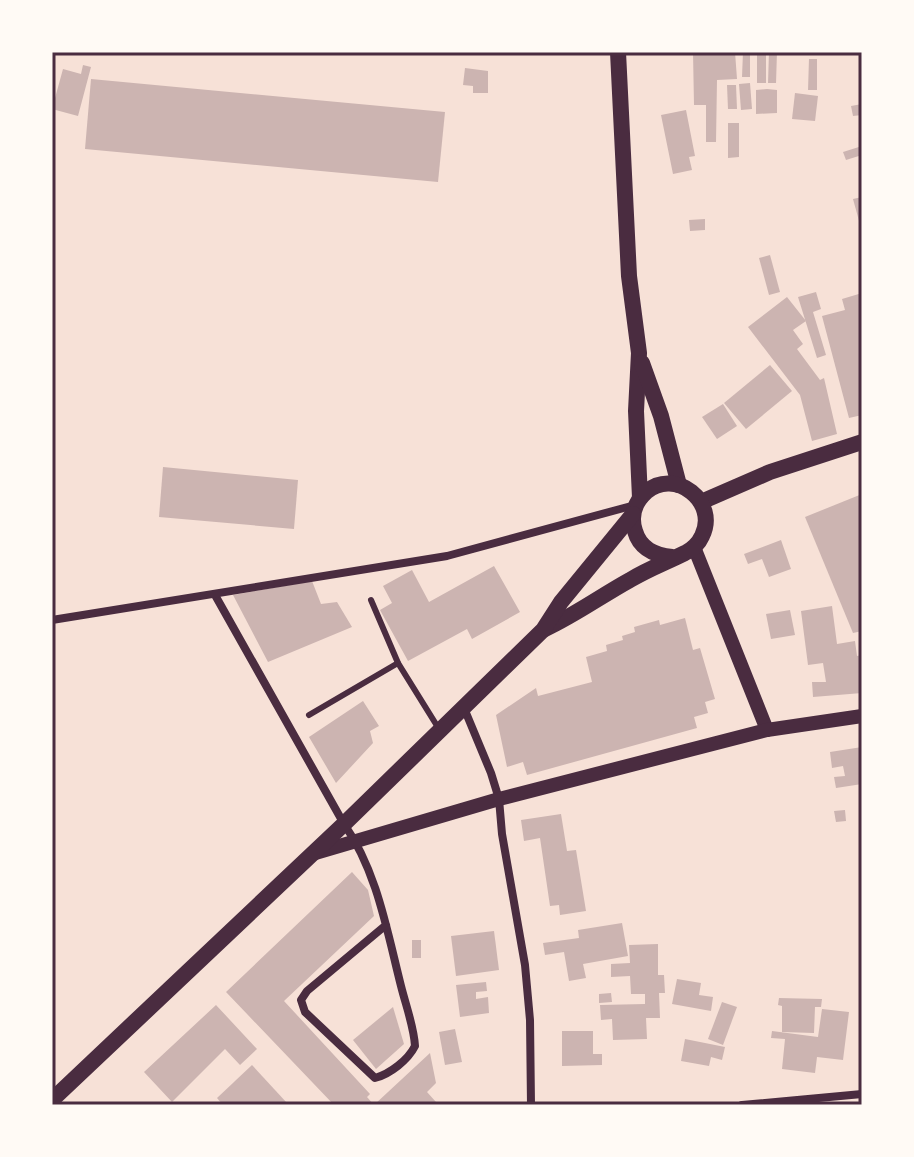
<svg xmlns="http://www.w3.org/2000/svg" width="914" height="1157" viewBox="0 0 914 1157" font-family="'Titillium Web',sans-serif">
	<rect width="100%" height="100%" fill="#f7e1d7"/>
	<g fill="#ccb4b1">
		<path d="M693,52H735L737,79L717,80L716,142H706V105H694Z"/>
		<path d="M743,52H750V77H742Z"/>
		<rect x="757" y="52" width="9" height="31"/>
		<path d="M769,52H777L776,83H768Z"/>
		<path d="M809,59H817V90H808Z"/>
		<path d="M83,65L91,67L78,116L52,109L63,69L81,74Z"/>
		<path d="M465,68L488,71V93H473V86L463,85Z"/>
		<path d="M91,79L445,112L438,182L85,149Z"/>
		<path d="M750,83L752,109L741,110L739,84Z"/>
		<path d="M727,85H736L737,109H728Z"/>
		<path d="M767,89L777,90V113L756,114V90Z"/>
		<path d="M795,93L818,96L815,121L792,119Z"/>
		<path d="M862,104V115L853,116L851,106Z"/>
		<path d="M686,110L695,156L689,157L692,170L673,174L661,115Z"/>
		<path d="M728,123H739V157L728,158Z"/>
		<path d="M862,146V155L846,160L843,152Z"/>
		<path d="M862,197V228H861L853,199Z"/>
		<path d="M705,219V230L690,231L689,220Z"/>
		<path d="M770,255L780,292L769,295L759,258Z"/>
		<path d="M816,292L821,309L813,312L826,355L817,358L798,297Z"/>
		<path d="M862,293V415L849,418L822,316L845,310L842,299Z"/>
		<path d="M787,297L806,321L793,330L803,344L797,349L820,380L824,378L837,434L812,441L800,395L748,327Z"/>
		<path d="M770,365L792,391L746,429L724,403Z"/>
		<path d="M723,404L737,426L717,439L702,417Z"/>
		<path d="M163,467L298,480L294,529L159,517Z"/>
		<path d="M862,494V631L853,633L805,517Z"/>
		<path d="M781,540L791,569L769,577L762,559L748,564L744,554Z"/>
		<path d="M494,566L520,612L472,639L467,629L408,661L380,610L392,603L383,586L412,570L429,602Z"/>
		<path d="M312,581L321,604L337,602L352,627L268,662L233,595Z"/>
		<path d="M832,606L837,644L855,641L857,656L862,655V693L813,697L812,682H826L823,663L808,665L801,611Z"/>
		<path d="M790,610L795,635L771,639L766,614Z"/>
		<path d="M685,618L693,650L700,648L715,699L705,702L708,713L694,717L697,728L527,775L523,762L507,767L496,715L536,688L538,696L592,682L586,657L607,651L606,645L623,640L622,636L635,632L634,627L659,620L660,625Z"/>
		<path d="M363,701L379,726L370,731L373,743L336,783L309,737Z"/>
		<path d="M862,747V784L836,788L834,777L845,776L843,766L832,768L830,752Z"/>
		<path d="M845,810L846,821L836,822L834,811Z"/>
		<path d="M561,814L567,851L576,850L586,911L560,915L559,905L550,906L540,838L524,841L521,820Z"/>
		<path d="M352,872L368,890L374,916L284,1001L370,1094L367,1097L374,1105L430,1053L436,1083L427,1092L436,1102L433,1105H334L226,992Z"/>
		<path d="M622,923L628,956L583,964L586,978L569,981L564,952L545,955L543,943L579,938L578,930Z"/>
		<path d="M494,931L499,970L456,976L451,936Z"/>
		<rect x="412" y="940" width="9" height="18"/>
		<path d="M658,944V975H664L665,993H659L660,1018H646L647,1039L613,1040L612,1019L601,1020L600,1005L645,1004V994H631L630,976L611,977V964L630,963L629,945Z"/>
		<path d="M677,979L701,983L699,995L713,997L711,1011L672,1004Z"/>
		<path d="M486,982L487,991L476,992V999L488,997L489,1013L460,1017L456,985Z"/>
		<path d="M611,993L612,1002L599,1003V994Z"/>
		<path d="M779,998L822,999L821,1007H815L814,1033L782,1032V1006L778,1005Z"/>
		<path d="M722,1002L737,1007L723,1045L708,1039Z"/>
		<path d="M216,1005L257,1049L240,1065L225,1049L172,1102L144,1072Z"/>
		<path d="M393,1007L404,1044L376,1069L353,1040Z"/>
		<path d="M822,1009L849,1012L843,1060L817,1057L815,1073L782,1069L785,1039L771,1038L772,1031L818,1037Z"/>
		<path d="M455,1029L462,1062L445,1065L439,1032Z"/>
		<path d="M562,1031H593V1054H602V1065L562,1066Z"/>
		<path d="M685,1039L725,1047L722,1060L711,1057L709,1066L681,1061Z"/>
		<path d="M252,1065L287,1103L285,1105H223L217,1098Z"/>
	</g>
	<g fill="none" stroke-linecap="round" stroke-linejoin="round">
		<g stroke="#4a2c40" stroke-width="6">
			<path d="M371,600L398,663L439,729"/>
			<path d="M309,715L398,663"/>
		</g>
		<g stroke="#4a2c40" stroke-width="8">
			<path d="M215,595L344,824C377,871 387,931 401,986C406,1006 414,1027 415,1046C408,1060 390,1074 375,1078L305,1012L301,1000L307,991L386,925"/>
			<path d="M52,620L447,556L635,505"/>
			<path d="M464,708L491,773L499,799L502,834L525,965L530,1020L531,1105"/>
			<path d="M742,1105L862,1094"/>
		</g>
		<g stroke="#4a2c40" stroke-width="14">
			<path d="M694,547L767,730"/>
			<path d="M312,854L499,799L767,730L862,716"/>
		</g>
		<g stroke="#4a2c40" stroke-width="16">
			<path d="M618,52L629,276L639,353L636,411L640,498"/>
			<path d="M642,363L661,416L679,485"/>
			<path d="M701,502L770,472L862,442"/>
			<path d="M545,629C575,615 601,596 630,580C648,569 667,562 685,553C692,550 699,543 702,536C719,502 675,467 646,492C635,502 630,516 635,531C640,549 655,555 672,557"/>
			<path d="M52,1100L344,824L543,630L561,602L633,514"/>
		</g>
	</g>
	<rect width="914" height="1157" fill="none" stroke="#fffaf5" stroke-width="108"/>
	<rect x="54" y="54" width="806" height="1049" fill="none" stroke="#4a2c40" stroke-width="3"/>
</svg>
